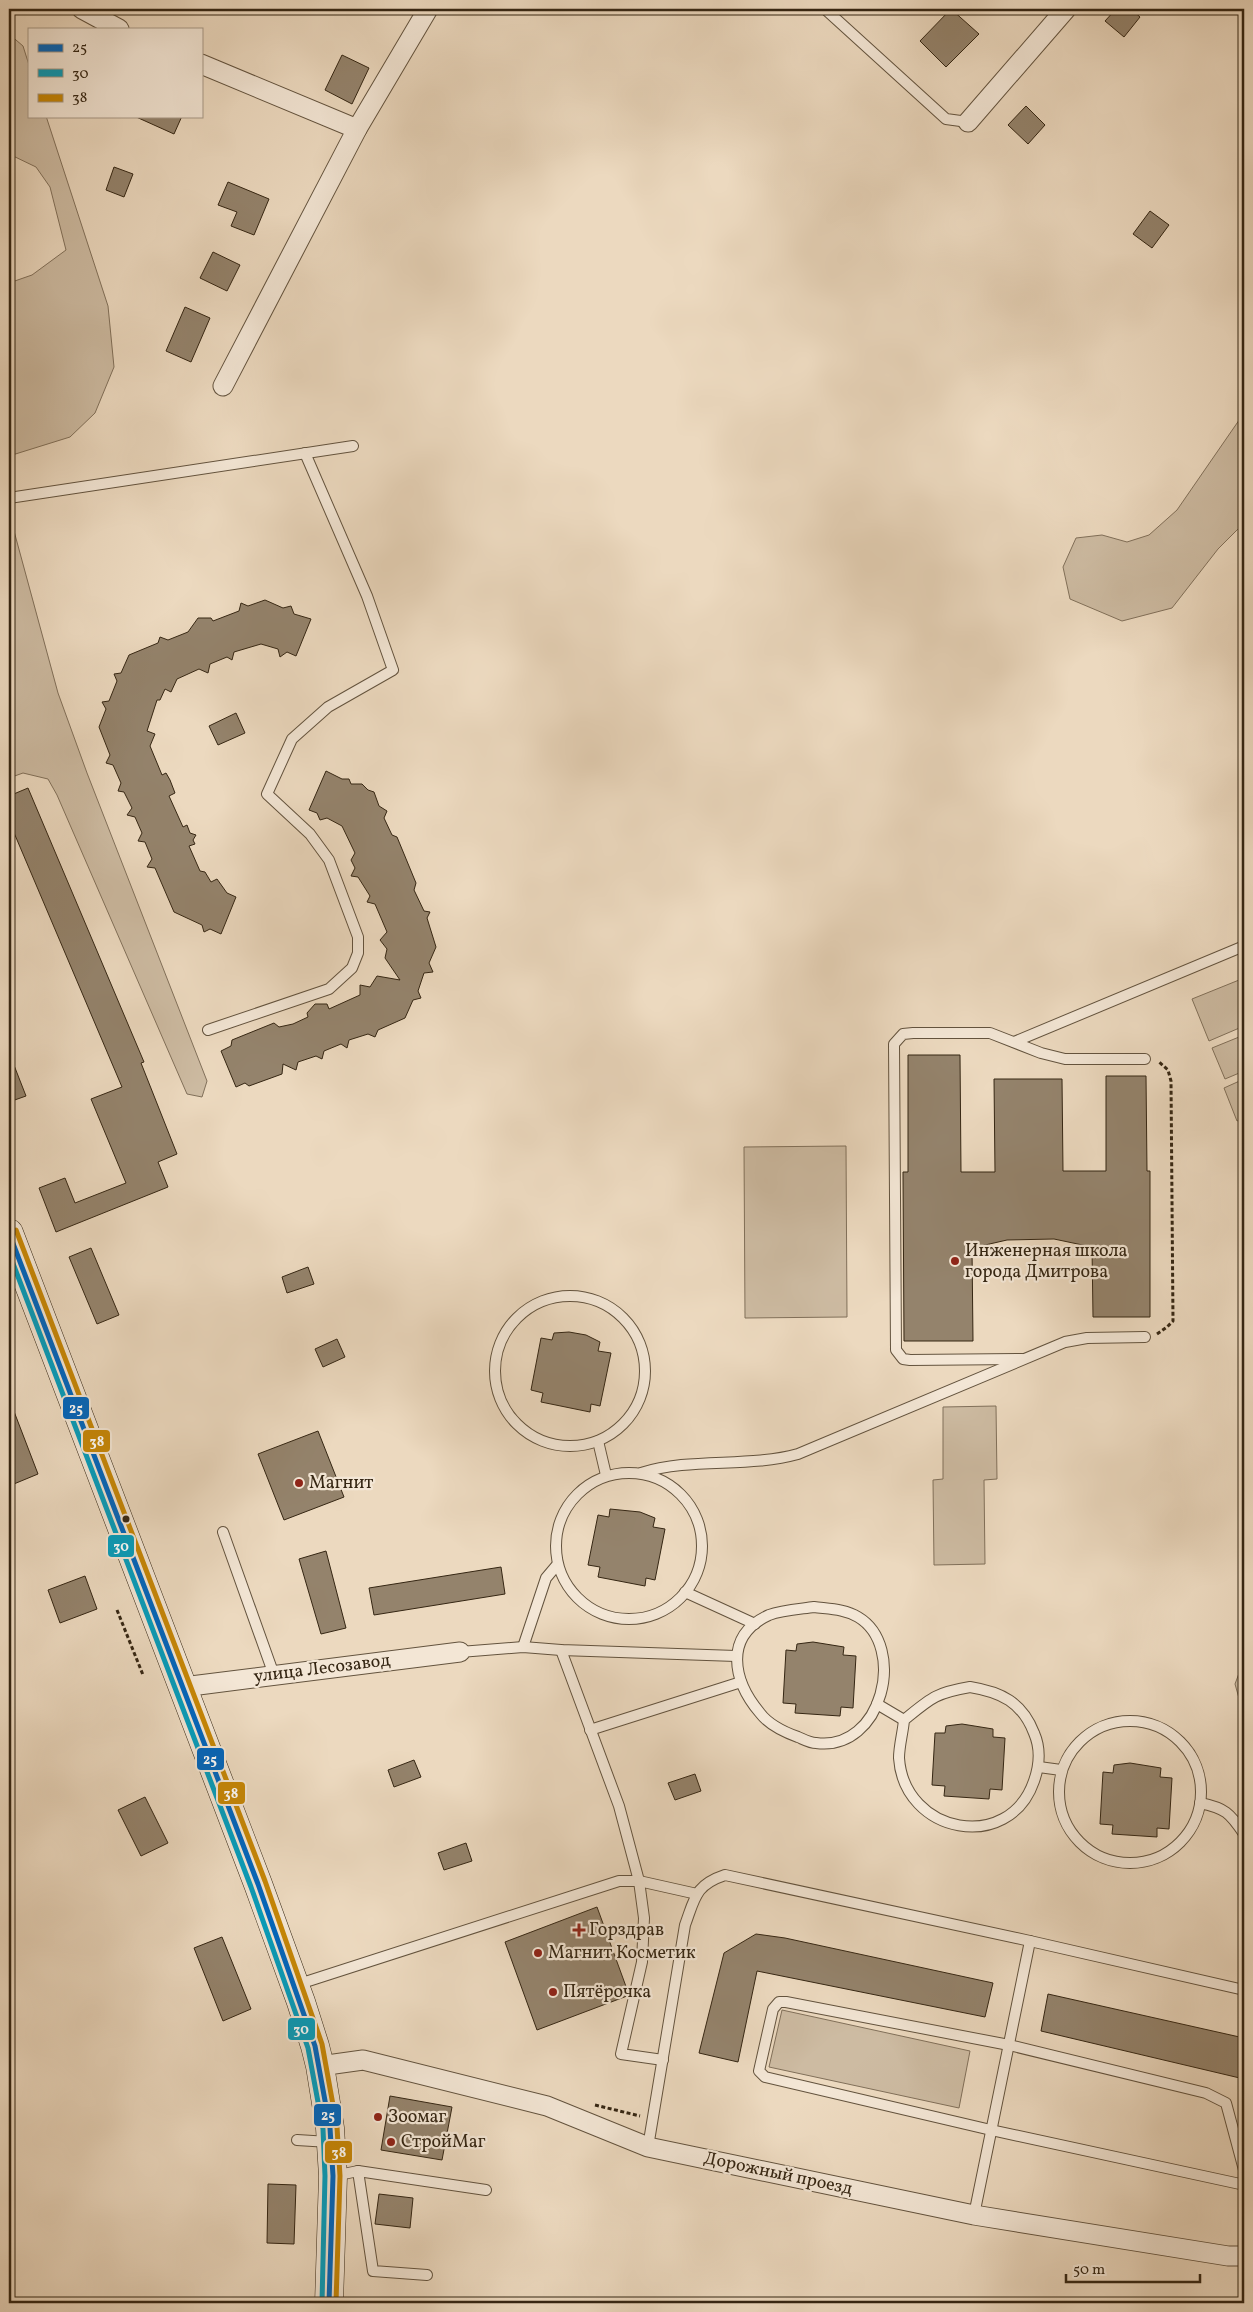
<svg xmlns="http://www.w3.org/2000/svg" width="1253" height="2312" viewBox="0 0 1253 2312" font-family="Vollkorn,serif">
	<rect width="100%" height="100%" fill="#ecd9bf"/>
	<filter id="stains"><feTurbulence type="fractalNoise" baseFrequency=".004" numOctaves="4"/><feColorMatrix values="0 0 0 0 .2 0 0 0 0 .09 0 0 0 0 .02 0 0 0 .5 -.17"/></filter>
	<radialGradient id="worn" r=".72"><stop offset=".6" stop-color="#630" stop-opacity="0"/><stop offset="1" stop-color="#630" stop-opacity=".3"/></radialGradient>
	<g fill="#cdbba2" stroke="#81705a">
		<path d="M9,34L23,46L29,65V116H46L108,306L114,367L95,413L70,437L9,456V283L32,275L66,250L50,187L36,167L9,154Z"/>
		<path d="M1244,413V523L1218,549L1172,608L1122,621L1070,599L1063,567L1076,538L1102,535L1127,542L1149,535L1177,510Z"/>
		<path d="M9,529L14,531L58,693L87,773L207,1081L202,1097L187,1094L57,795L48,779L23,773L9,778Z"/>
		<path d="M1244,978V1026L1209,1041L1192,999Z"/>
		<path d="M1244,1035V1071L1225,1079L1212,1048Z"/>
		<path d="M1244,1079V1118L1237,1121L1224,1088Z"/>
		<path d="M846,1146L847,1317L745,1318L744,1147Z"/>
		<path d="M996,1406L997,1479L984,1480L985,1564L934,1565L933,1480L943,1479V1407Z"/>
		<path d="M1244,1660V1716L1235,1684Z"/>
		<path d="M782,2010L970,2051L959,2108L769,2067Z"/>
	</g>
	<g fill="#94836c" stroke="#352613">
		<path d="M951,9L979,34L946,67L920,41Z"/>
		<path d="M1116,9H1131L1140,17L1124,37L1105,21Z"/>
		<path d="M342,55L369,68L352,104L325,90Z"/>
		<path d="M1026,106L1045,125L1028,144L1008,125Z"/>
		<path d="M134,116H182L174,134Z"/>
		<path d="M114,167L133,174L124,197L106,190Z"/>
		<path d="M228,182L269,199L254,235L231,226L237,212L218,205Z"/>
		<path d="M1150,211L1169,225L1152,248L1133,234Z"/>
		<path d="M213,252L240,265L227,291L200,278Z"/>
		<path d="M185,307L210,318L191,362L166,351Z"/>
		<path d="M265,600L283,608L291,606L294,614L311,619L296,656L287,652L280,657L278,649L261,644L234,652L232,660L227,657L210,664L208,673L199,669L177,679L171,692L165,689L160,700H157L147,731L155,734L150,746L162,775L166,773L170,780L175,793L169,796L183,827L187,825L190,833L196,835L193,840L195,844L189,846L200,871L205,872L211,882L217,879L227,893L236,897L221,934L210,929L204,932L202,925L174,912L155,868L147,867L152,859L145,842L138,841L142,833L135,817L127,815L132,808L124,792L118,791L121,783L113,765L106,763L110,755L99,727L106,709L102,702L109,701L117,681L114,674L121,673L129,655L158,643L160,637L168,640L188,632L198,618H211L213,621L239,611L241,603L248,606Z"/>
		<path d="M236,713L245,733L218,745L209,726Z"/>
		<path d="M326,771L342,779H349L351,784H362L368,790L374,792L379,806L387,811L384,818L392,835L397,837L416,883L414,890L424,911L430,912L427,918L436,947L429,963L433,972L424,973L418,991L421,998L413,1000L405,1018L378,1030L375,1037L368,1034L349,1040L347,1048L341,1044L324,1051L322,1059L316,1056L298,1062L296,1070L283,1064L282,1074L249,1086L245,1083L236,1087L221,1051L231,1046L232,1040L274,1023L279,1027L293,1024L308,1017L307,1013L315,1004H327L329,1009L360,995V985L370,987L377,976L400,980L385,958L387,949L380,940L387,932L375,904L367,902L370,896L358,877L351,876L355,868L351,860L355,853L342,826L327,818L320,820L317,813L309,810Z"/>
		<path d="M28,788L144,1062L141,1063L177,1154L158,1162L168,1187L56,1232L39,1188L65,1178L75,1203L126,1183L91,1099L122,1087L9,821V796Z"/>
		<path d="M10,1055L26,1096L9,1102V1056Z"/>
		<path d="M908,1055H960L961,1172H995L994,1079H1062L1063,1171H1106V1076H1146L1147,1171H1150V1317H1093L1092,1247L1054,1239L1007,1240L972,1248L973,1341H904L903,1172H908Z"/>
		<path d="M91,1248L119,1315L97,1324L69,1257Z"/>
		<path d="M308,1267L314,1284L287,1293L282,1277Z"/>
		<path d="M569,1332L586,1335L600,1342L598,1351L611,1353L600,1406L591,1404L590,1412L541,1402L543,1393L531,1390L541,1338L552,1340L554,1333Z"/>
		<path d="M337,1339L345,1357L323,1367L315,1349Z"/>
		<path d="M10,1401L38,1474L9,1486V1402Z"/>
		<path d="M318,1431L344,1497L284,1520L258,1454Z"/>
		<path d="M610,1509L640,1512L655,1518L653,1527L665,1529L655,1580L646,1578L645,1586L598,1577L600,1567L588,1565L598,1515L609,1517Z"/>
		<path d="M326,1551L346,1628L321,1634L299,1559Z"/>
		<path d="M501,1567L505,1594L374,1615L369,1588Z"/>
		<path d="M85,1576L97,1609L60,1623L48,1590Z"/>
		<path d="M813,1642L844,1647L843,1655L856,1656L853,1708L841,1707L840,1716L795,1713L796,1704L783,1703L786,1650L796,1651L797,1644Z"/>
		<path d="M962,1724L993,1729V1737L1005,1738L1002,1790L990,1789L989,1799L944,1796L945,1786L932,1785L935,1733H945L946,1726Z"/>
		<path d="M414,1760L421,1777L394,1787L388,1770Z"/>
		<path d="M1130,1763L1161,1768L1160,1777L1172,1778L1169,1829L1157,1828V1837L1112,1834L1113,1825L1100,1824L1103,1772L1113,1773L1114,1765Z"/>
		<path d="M695,1774L701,1791L675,1800L668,1783Z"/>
		<path d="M145,1797L168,1843L141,1856L118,1810Z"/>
		<path d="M466,1843L472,1861L444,1870L438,1853Z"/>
		<path d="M597,1907L628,1992L627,1996L537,2030L505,1942Z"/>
		<path d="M756,1934L785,1938L993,1983L985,2017L757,1971L738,2062L699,2053L724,1953Z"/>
		<path d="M222,1937L251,2009L223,2021L194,1948Z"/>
		<path d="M1048,1994L1244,2038V2079L1041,2031Z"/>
		<path d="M390,2096L452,2107L442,2160L381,2150Z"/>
		<path d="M268,2184L296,2185L294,2244L267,2243Z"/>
		<path d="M379,2194L413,2198L410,2228L375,2224Z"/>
	</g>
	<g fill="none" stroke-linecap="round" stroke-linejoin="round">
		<defs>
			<g id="lane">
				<path d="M825,9L946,119L968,122"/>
				<path d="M9,498L353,446"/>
				<path d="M208,1030L329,989L352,968L358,953V937L329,860L310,834L267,794L292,739L328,707L393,670L367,596L305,453"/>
				<path d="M1014,1042L1244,946"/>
				<circle cx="570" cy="1371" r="75"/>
				<path d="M1022,1359L910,1360L903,1359L896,1350L894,1044L903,1034L913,1033H990L1041,1053L1065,1059H1145"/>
				<path d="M598,1441L606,1475"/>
				<circle cx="629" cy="1546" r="73"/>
				<path d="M641,1473C692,1457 747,1468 798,1454L1065,1342L1087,1338L1145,1337"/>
				<path d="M223,1532L274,1675"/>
				<path d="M685,1592L755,1624"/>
				<path d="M814,1607C829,1609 845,1609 858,1617C907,1646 883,1752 816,1743C810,1743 803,1739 798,1737C784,1732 769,1725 760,1713C733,1681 723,1636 769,1615C782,1610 800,1609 814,1607Z"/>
				<path d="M523,1647L546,1578L557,1565"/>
				<path d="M561,1650L619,1806L639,1881L644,1918L642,1962L621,2054L663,2060"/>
				<path d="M460,1652L523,1647L561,1650L736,1656"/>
				<path d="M970,1687C1001,1692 1022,1702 1034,1733C1041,1749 1040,1764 1034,1781C1009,1854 904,1834 899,1758C899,1746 903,1732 904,1720C931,1698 935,1693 970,1687Z"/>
				<path d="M877,1704L904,1720"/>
				<circle cx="1130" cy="1792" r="71"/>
				<path d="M590,1730L741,1682"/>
				<path d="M1039,1767L1061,1770"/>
				<path d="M1200,1803C1225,1808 1230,1813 1244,1834"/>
				<path d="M296,1985L619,1881H639L697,1894"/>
				<path d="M297,2140L329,2142"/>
				<path d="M648,2147L685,1925C695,1898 695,1885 725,1875L1030,1941L1244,1990"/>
				<path d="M1244,2170L1226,2103L1206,2093L1009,2045L786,2002H779L773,2009L759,2071L765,2077L991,2130L1240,2184L1244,2180"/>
				<path d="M358,2171L373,2271L427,2275"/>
				<path d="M334,2176L358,2171L486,2190"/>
				<path d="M974,2215L1030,1941"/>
			</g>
			<g id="street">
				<path d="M82,9L119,29"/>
				<path d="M201,64L357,129"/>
				<path d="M968,122L1066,9"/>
				<path d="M223,386L357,129L428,9"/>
				<path d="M183,1687L460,1652"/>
				<path d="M320,2066L363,2060L547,2106L648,2147L974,2215L1228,2256H1244"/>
			</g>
			<path id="secondary" d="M9,1233L258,1884L301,2002L315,2046L320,2066L330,2128L333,2176L329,2303"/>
		</defs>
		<use href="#lane" stroke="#63533e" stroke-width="12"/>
		<use href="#street" stroke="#63533e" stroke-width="21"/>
		<use href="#secondary" stroke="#352613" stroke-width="29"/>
		<g stroke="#352613" stroke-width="3" stroke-dasharray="4 2.5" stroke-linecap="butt">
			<path d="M1157,1334L1167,1327L1173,1321L1171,1081L1168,1070L1158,1061"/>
			<path d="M117,1610L143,1675"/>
			<path d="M595,2105L640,2116"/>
		</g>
		<use href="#lane" stroke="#f3e6d5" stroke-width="10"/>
		<use href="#street" stroke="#f3e6d5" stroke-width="19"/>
		<use href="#secondary" stroke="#f3e6d5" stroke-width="28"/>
		<defs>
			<path id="bus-1" d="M9,1233L258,1884L315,2046L330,2128L333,2176L329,2303"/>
			<path id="bus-2" d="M9,1253L251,1887L308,2048L323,2129L325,2176L322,2303"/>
			<path id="bus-3" d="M16,1230L265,1881L322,2044L337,2127L340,2176L336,2303"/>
		</defs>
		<use href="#bus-1" stroke="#f3e6d5" stroke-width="9"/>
		<use href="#bus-2" stroke="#f3e6d5" stroke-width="9"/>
		<use href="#bus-3" stroke="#f3e6d5" stroke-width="9"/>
		<use href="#bus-1" stroke="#0065bd" stroke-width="5"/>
		<use href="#bus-2" stroke="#059cbb" stroke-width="5"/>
		<use href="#bus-3" stroke="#c68605" stroke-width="5"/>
	</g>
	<g fill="#8f2418" stroke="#f3e6d5" stroke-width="2">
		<circle cx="955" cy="1261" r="5"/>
		<circle cx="299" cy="1483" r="5"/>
		<path d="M576.5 1922.5h5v5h5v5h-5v5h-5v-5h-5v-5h5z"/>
		<circle cx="538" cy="1953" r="5"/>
		<circle cx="553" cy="1992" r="5"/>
		<circle cx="378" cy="2117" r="5"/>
		<circle cx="391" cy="2142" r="5"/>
	</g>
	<circle fill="#352613" stroke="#f3e6d5" stroke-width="2" cx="126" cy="1519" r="4.5"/>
	<g text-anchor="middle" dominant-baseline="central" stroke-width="4.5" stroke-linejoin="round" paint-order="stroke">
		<g font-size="18" fill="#352613" stroke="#f3e6d5" text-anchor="start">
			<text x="965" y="1251">Инженерная школа<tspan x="965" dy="21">города Дмитрова</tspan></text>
			<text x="309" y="1483">Магнит</text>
			<text x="589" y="1930">Горздрав</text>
			<text x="548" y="1953">Магнит Косметик</text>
			<text x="563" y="1992">Пятёрочка</text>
			<text x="388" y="2117">Зоомаг</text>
			<text x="401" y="2142">СтройМаг</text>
		</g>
		<g font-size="18" fill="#352613" stroke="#f3e6d5">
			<text transform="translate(322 1669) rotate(-7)">улица Лесозавод</text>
			<text transform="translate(778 2174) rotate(12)">Дорожный проезд</text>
		</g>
	</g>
	<g stroke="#f3e6d5" stroke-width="2">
		<rect x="62" y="1396" width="28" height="24" rx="5" fill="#0065bd"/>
		<rect x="82" y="1429" width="29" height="24" rx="5" fill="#c68605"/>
		<rect x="107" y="1534" width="28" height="24" rx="5" fill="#059cbb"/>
		<rect x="196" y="1747" width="29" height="24" rx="5" fill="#0065bd"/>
		<rect x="217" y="1781" width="29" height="24" rx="5" fill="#c68605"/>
		<rect x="287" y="2017" width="29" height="24" rx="5" fill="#059cbb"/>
		<rect x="313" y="2103" width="29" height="24" rx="5" fill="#0065bd"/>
		<rect x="324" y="2140" width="29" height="24" rx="5" fill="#c68605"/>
	</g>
	<g font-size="14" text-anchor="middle" font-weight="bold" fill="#fff">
		<text x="76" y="1413">25</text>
		<text x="97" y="1446">38</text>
		<text x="121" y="1551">30</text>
		<text x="210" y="1764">25</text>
		<text x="231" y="1798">38</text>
		<text x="301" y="2034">30</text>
		<text x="328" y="2120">25</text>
		<text x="339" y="2157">38</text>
	</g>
	<rect width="1253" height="2312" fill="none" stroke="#ecd9bf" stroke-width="30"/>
	<rect x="10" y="10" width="1233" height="2292" fill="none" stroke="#352613" stroke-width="2.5"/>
	<rect x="15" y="15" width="1223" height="2282" fill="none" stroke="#352613"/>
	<rect x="28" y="28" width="175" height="90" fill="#f3e6d5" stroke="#a79987"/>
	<rect x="38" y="44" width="25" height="8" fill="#0065bd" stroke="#a79987"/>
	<text x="72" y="52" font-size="15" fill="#352613">25</text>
	<rect x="38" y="69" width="25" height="8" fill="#059cbb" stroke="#a79987"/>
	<text x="72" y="78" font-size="15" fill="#352613">30</text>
	<rect x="38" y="94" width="25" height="8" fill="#c68605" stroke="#a79987"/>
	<text x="72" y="102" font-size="15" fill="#352613">38</text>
	<path d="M1066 2274v8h134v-8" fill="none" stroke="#352613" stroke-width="2.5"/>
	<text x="1073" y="2274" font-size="15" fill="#352613" stroke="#f3e6d5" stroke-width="4" paint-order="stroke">50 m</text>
	<rect width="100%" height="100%" filter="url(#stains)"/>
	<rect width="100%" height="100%" fill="url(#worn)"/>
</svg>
